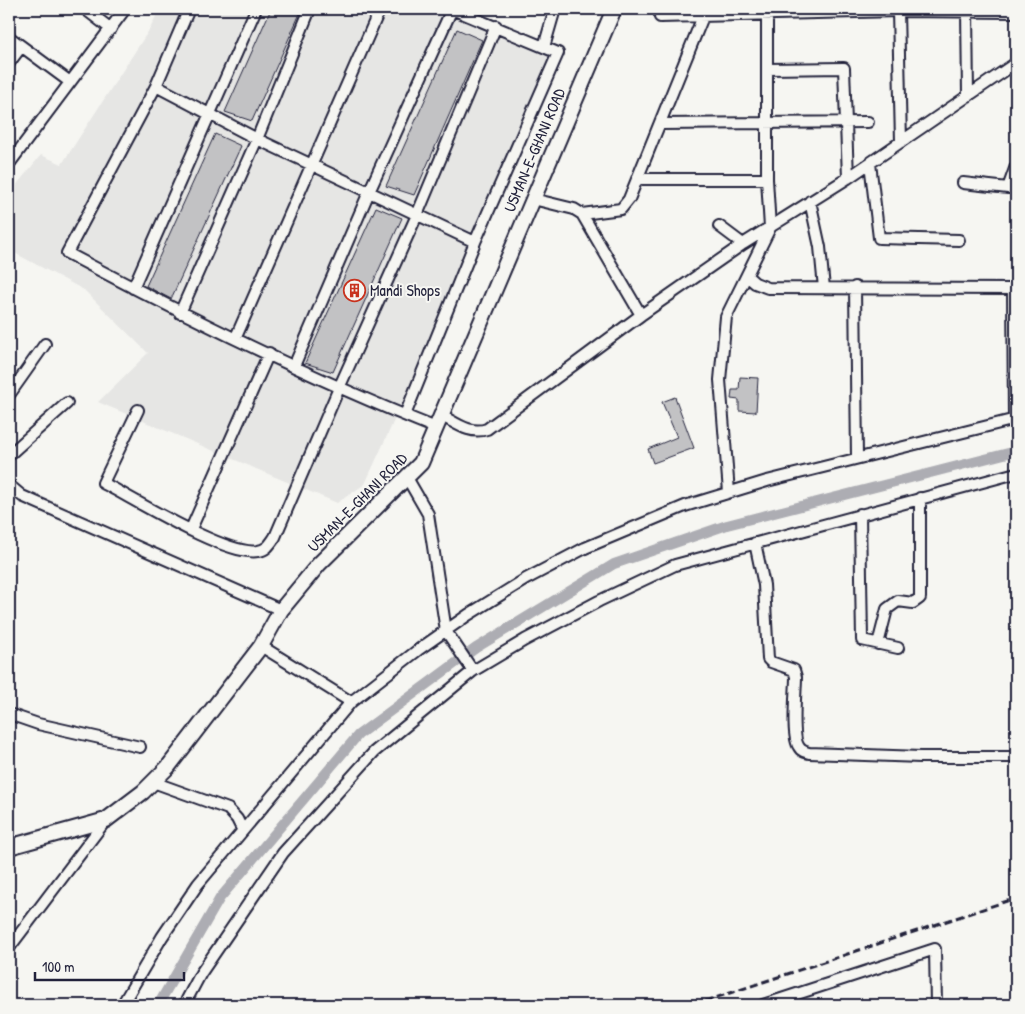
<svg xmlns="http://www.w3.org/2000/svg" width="1025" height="1014" font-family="'Patrick Hand',sans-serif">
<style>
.built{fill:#e6e6e4}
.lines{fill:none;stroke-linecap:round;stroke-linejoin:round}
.canal{stroke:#adadb3;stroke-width:10}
.building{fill:#c2c2c4;stroke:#22223b}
.minor-casing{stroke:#22223b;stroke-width:14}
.major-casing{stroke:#22223b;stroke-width:18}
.minor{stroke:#f6f6f2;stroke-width:10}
.major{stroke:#f6f6f2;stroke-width:14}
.rail{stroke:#22223b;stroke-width:3;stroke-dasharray:8 4;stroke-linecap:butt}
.labels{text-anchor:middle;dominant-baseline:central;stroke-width:4;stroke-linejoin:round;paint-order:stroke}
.street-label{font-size:16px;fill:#22223b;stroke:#f6f6f2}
.poi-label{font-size:16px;fill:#22223b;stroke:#f6f6f2;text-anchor:start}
</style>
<rect width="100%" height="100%" fill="#f6f6f2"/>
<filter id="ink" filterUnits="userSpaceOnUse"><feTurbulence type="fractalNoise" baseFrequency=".02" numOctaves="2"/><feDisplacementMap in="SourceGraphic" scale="10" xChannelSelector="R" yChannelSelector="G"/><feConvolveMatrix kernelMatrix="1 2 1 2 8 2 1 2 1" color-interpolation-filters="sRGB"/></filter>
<g filter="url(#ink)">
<path class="built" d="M159,9H470L563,50L365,484L337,503L98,402L148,353L84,290L9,250V194L41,155L62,164L151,27Z"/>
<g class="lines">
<path class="canal" d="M158,1005L220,898L358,735L476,648L614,564L727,525L1016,451"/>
</g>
<path class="building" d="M271,9H302L252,121L225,112Z
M457,29L482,40L414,195L386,186Z
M215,134L241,146L171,299L146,286Z
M376,207L402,218L333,372L305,363Z
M740,377L758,378L756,412L739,411V400L731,399L732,390H739Z
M675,397L694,448L653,463L648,449L677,437L662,402Z"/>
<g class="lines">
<defs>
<path id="minor" d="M85,9L111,29
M189,9L156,86L67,253C188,317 310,378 436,428
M967,9L968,96
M898,11L901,142
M660,17L898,11L1016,12
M9,37L70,82
M544,47L555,9
M9,63L21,47
M767,69L844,68L848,178
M156,86L257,139L475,242
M661,124L868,122
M870,163L879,238L959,240
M9,164L125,9
M638,179H767
M963,183L1008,188L1016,166
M533,199L574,209L582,214L641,315
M810,201L820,247L824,288
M582,214L621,209L629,199L704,14
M719,226L743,244
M747,276L755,283L768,288L1016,289
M855,287L857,458
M133,288L256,9
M1013,289L1014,419
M180,313L257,139L310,9
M236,337L380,9
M294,366L369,192L452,9
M9,395L45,344
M138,410L103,483C134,499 227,557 258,551C267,550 270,544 275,537L339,388L417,215L496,26
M405,415L475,242L558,53L452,9
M442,416C456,423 470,435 487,429L641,315L743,244L848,178L1016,63
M9,455L67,403
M406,476L428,514L446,631L473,671
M9,485L22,496L281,610
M729,492L720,380L726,317L770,228L767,179V9
M860,514L862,640L898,648
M191,529L269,353
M755,543L764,585L768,659L771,662L794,670L796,677C796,691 791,737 799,747C801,751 805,752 809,753L921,757H1016
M878,644L887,609L898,601L913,603L920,598V498
M261,646L351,702
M9,714L38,724L140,747
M153,782L228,809L237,819L242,829
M9,948L106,820
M122,1005L162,937L198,884L351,702L418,650L468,615L526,579L585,548L685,506L767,481L1016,419
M184,1005L201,973L283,853L374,752L473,671L525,640L599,601L675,565L1016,473
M763,1005L935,949L936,1005"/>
<path id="major" d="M9,847L106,820L143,792L168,767L261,646L281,610L319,564L421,463L614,9"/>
</defs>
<use href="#minor" class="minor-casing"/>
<use href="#major" class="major-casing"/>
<use href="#minor" class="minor"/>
<use href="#major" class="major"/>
<path class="rail" d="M694,1005L1016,898"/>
</g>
</g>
<defs>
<symbol id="building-ring" viewBox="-11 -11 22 22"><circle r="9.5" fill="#f6f6f2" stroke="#c8321e" stroke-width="1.5"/><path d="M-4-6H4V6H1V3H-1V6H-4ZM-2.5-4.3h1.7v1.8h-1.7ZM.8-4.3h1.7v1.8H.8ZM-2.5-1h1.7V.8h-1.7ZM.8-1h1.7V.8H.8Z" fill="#c8321e"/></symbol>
</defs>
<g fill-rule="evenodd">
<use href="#building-ring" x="342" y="278" width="25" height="25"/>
</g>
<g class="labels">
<g class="street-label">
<text transform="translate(534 150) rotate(-67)">USMAN-E-GHANI ROAD</text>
<text transform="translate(357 502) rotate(-45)">USMAN-E-GHANI ROAD</text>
</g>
<g class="poi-label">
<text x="370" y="290">Mandi Shops</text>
</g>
</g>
<rect width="1025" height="1014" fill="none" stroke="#f6f6f2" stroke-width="30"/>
<rect x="15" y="15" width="995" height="984" fill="none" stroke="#22223b" stroke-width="2" filter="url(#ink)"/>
<path d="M35 972v8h149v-8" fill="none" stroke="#22223b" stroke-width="2.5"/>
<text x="42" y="972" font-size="15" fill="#22223b" stroke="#f6f6f2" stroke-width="4" paint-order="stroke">100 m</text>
</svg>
